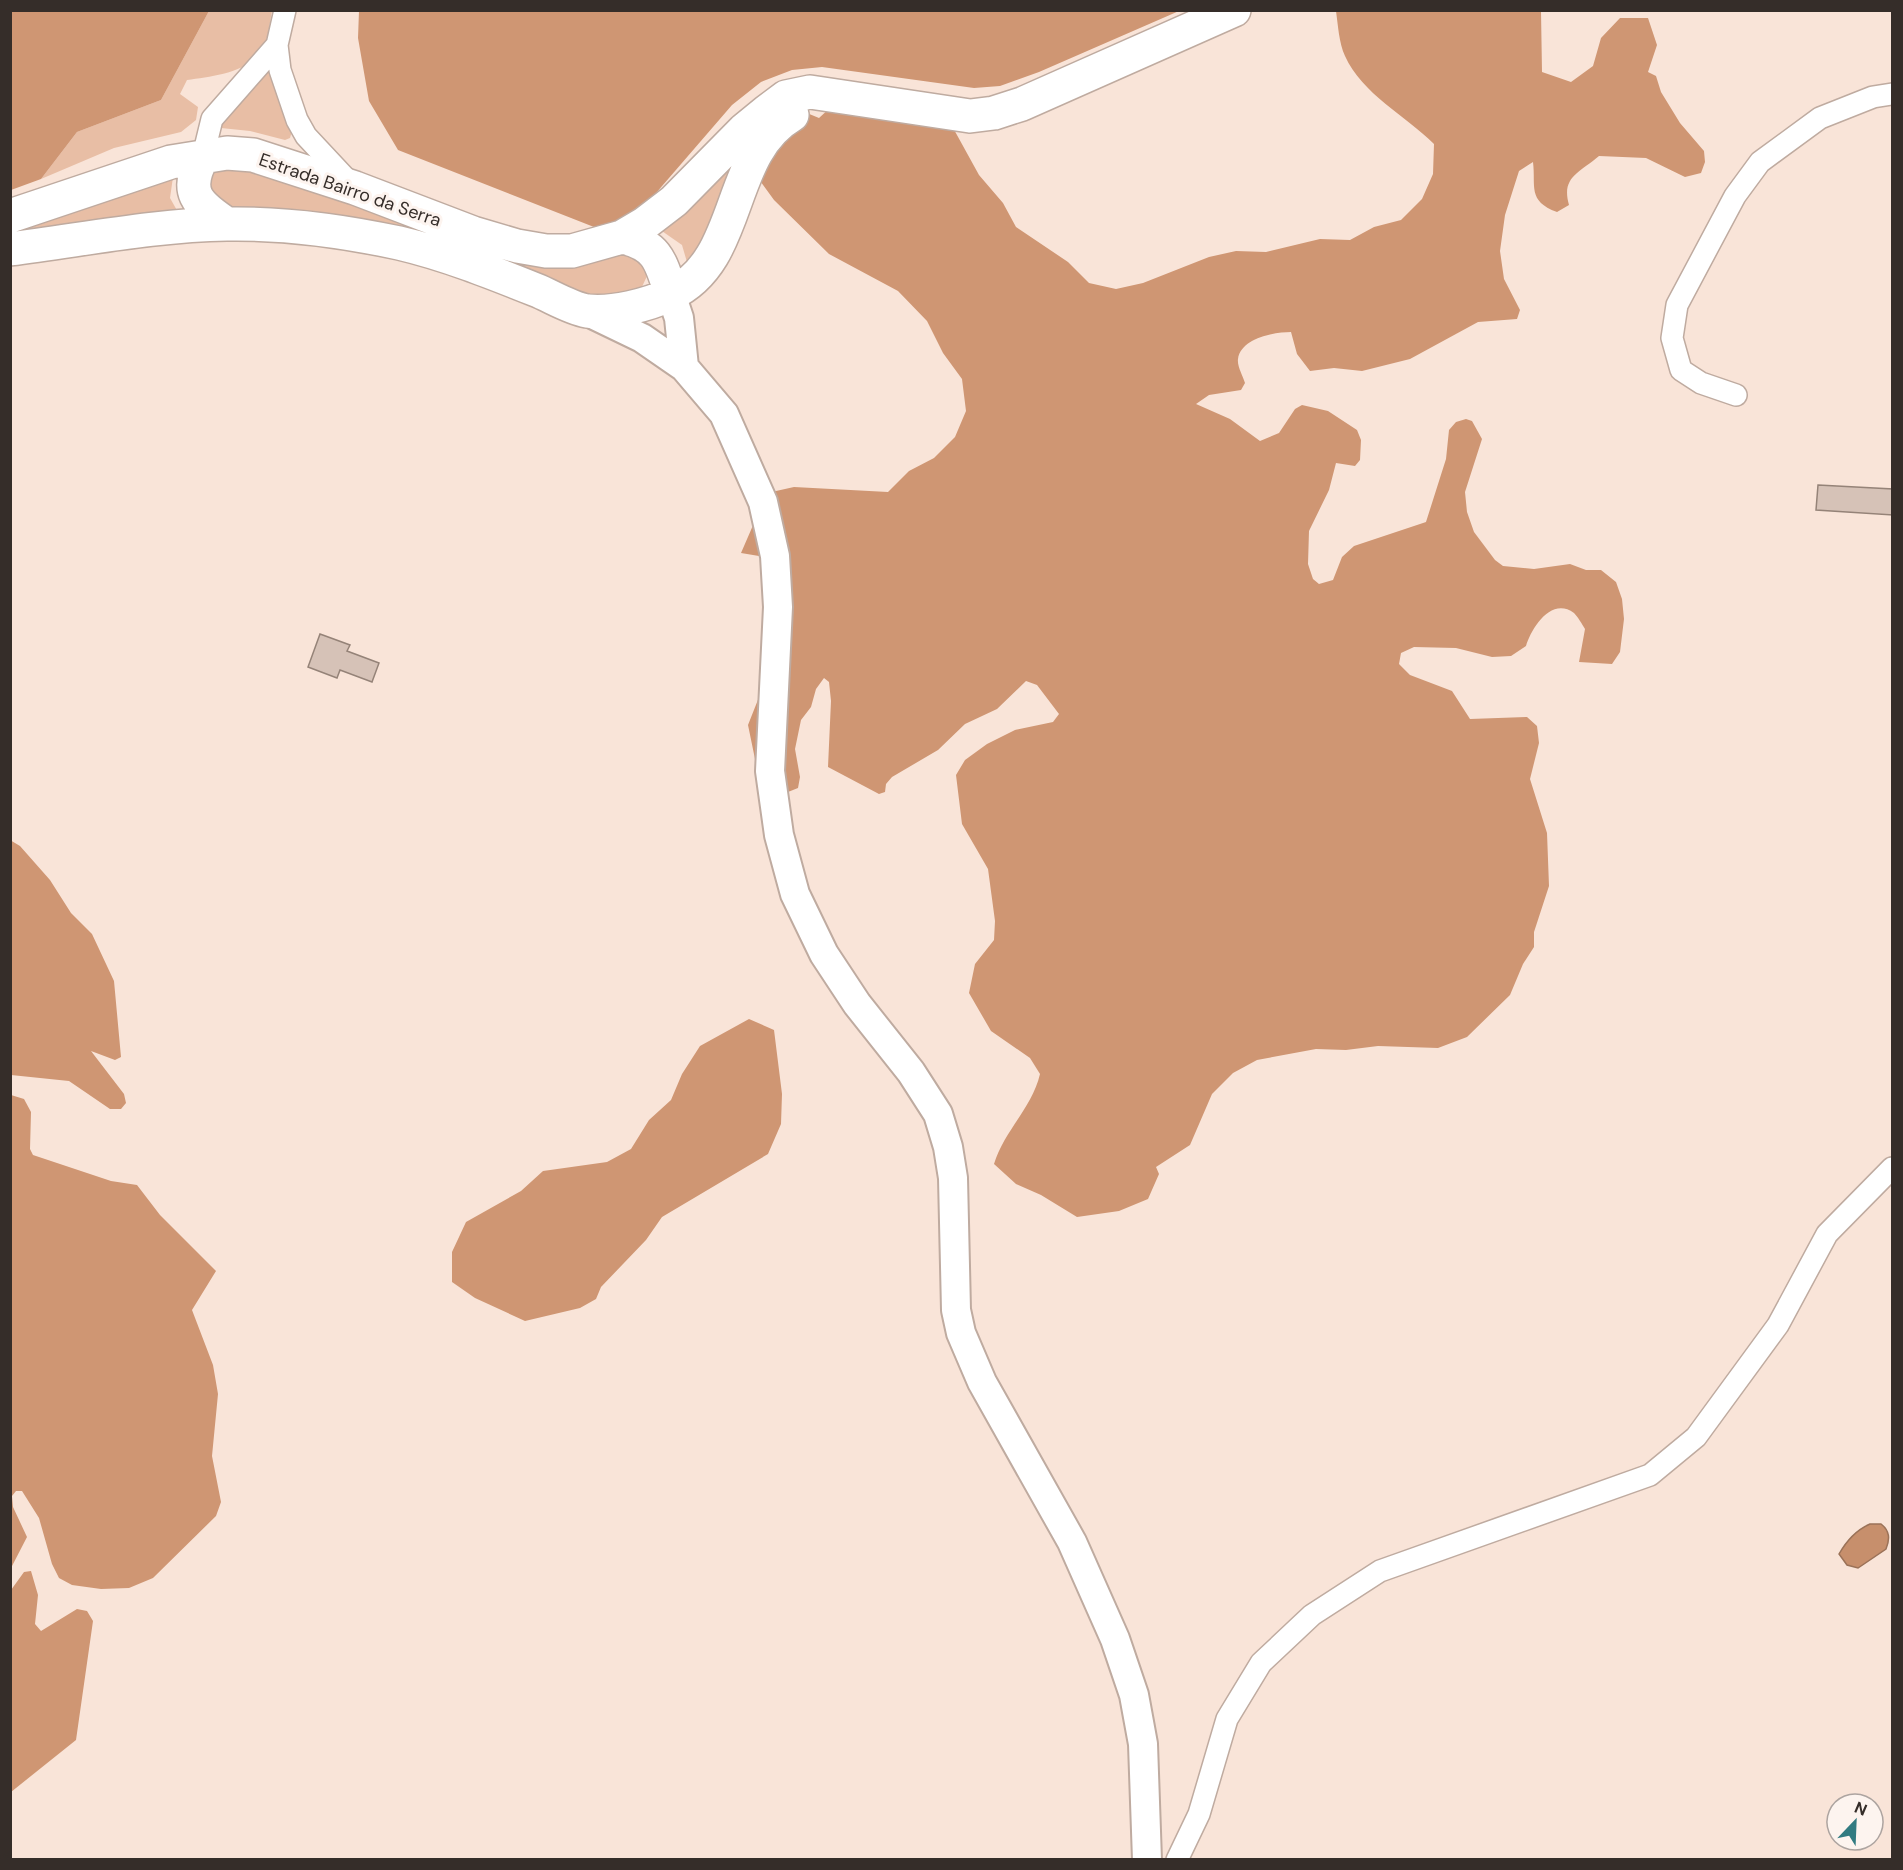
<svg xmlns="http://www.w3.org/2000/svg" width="1903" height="1870" font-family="'DM Sans',sans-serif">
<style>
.green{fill:#e8bea5}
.forest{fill:#cf9673}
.water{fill:#c78f6c;stroke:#9b7258;stroke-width:1.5}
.building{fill:#d6c2b7;stroke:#958378;stroke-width:1.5}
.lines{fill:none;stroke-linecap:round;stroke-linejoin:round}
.street-casing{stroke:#bfaba0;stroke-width:24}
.secondary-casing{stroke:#bfaba0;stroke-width:32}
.primary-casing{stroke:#bfaba0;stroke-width:36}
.street{stroke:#fff;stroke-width:21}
.secondary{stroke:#fff;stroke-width:28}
.primary{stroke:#fff;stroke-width:33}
.labels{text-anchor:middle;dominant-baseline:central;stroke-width:6;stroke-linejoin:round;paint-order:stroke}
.street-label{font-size:18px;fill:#352d29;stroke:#fdf4ef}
</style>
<rect width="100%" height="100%" fill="#f9e4d8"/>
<path class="green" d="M209,11H272C270,21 269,33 265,43C254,73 214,76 187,80L180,94L198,107L196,120L181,132L114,148L41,179L77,132L161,100Z
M264,72H269L274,77L292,131L290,138L285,140L250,131L221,128L220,124Z
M734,156L707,252L689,269L682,245L659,229Z
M228,162L515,255L620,247L646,265L647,276L641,289L607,302L221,214L206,179L216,168Z
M173,177L170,198L179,214L11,235L10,224Z"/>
<path class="forest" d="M11,10H209V11L161,100L77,132L41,179L11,190Z
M359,11H1179L1039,72L1000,86L974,88L822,67L792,70L761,82L732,105L650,200L625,219L594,227L398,150L369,101L358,38Z
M1336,11H1541L1542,72L1571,82L1593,66L1601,38L1620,18H1648L1657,45L1648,72L1656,76L1661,92L1680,123L1704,151L1705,162L1701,173L1685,177L1646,158L1599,156C1579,173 1561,177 1569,205L1557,212C1527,201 1536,186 1533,162L1519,171L1505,215L1500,251L1504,279L1520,310L1517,319L1478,322L1410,359L1362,371L1334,368L1310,371L1297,354L1291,332C1275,332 1241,338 1238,359C1237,366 1243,376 1245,383L1241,390L1209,395L1196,404L1230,419L1260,441L1279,433L1295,409L1302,405L1328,411L1357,430L1361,440L1360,460L1355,466L1336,463L1329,490L1309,531L1308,564L1313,579L1319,584L1333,580L1342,557L1354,546L1426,522L1446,459L1449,430L1456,422L1466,419L1472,421L1482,439L1465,492L1467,512L1474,532L1495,560L1503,566L1534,569L1570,564L1586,570H1601L1616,582L1622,599L1624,619L1620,652L1612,664L1579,662L1585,629C1582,624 1578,617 1574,613C1551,596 1531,629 1526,646L1511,656L1492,657L1456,648L1414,647L1401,653L1399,664L1410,675L1452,691L1470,719L1527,717L1537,726L1539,743L1530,779L1547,833L1549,886L1534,932V947L1523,964L1510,995L1467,1037L1438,1048L1378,1046L1346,1050L1316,1049L1257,1060L1233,1073L1212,1094L1190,1145L1156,1167L1159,1174L1148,1199L1119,1211L1077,1217L1041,1195L1016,1184L994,1164C1004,1131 1032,1108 1040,1074L1030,1058L991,1031L969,993L975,964L994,940L995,921L988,869L962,824L956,775L965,760L987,744L1015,730L1053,722L1059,714L1037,685L1026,681L997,709L965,724L938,750L892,777L886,784L885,792L879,794L828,767L831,701L829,682L824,678L816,689L811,707L801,720L795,749L800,777L798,788L783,794L769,790L755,759L748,725L778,649L779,551L759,556L741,553L767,493L794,487L888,492L909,471L934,458L955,437L966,411L962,379L943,353L927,321L898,291L829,254L774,200L755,174L802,111L819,118L831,107L941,106L979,175L1003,203L1016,227L1068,262L1089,283L1116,289L1143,283L1209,257L1236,251L1266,252L1320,239L1350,240L1374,227L1401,220L1422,199L1433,174L1434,144C1406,116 1362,94 1345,56C1339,43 1338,25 1336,11Z
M10,840L20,846L50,880L71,913L92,934L114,981L121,1057L115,1060L91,1051L124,1094L126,1103L121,1109H110L69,1081L11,1075Z
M749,1019L774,1030L782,1094L781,1124L768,1154L662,1217L646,1240L601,1287L596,1299L580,1308L525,1321L475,1298L452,1282V1252L466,1222L521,1191L543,1171L607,1162L631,1149L649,1120L671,1100L682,1074L700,1046Z
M11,1095L24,1099L31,1112L30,1149L33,1155L111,1181L137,1185L160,1215L216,1271L192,1310L213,1365L218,1394L212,1456L221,1502L216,1516L153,1578L129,1588L101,1589L72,1585L59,1578L52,1564L39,1518L22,1491H16L12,1496L13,1507L27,1537L11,1568Z
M31,1571L38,1595L35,1624L41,1631L77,1609L87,1611L93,1621L76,1740L11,1792V1590L24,1572Z"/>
<path class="water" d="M1870,1524H1881C1890,1531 1890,1539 1886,1549L1858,1568L1847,1565L1839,1554C1847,1540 1856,1530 1870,1524Z"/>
<path class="building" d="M1818,485L1893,489V515L1816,510Z
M320,634L350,645L347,651L379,663L372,682L340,670L337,678L308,667Z"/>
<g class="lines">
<defs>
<path id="street" d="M285,10L277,45L280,70L297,120L306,136L349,182
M203,156L212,119L277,45
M1736,395L1701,383L1681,370L1672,338L1677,305L1735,196L1760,162L1820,118L1873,97L1892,94
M1177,1860L1199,1814L1227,1719L1261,1663L1312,1615L1380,1571L1650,1475L1696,1437L1778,1325L1827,1234L1892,1168"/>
<path id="secondary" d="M671,294L679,318L684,367
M586,311L642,338L684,367L724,414L763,502L775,556L778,607L770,771L779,835L795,894L824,954L857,1004L911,1072L938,1114L948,1147L953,1178L956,1310L961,1333L982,1382L1072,1542L1115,1639L1134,1695L1143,1744L1147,1860"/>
<path id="primary" d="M203,156C183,192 197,204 227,224
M10,216L171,162L227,153L253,155L355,188L473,233L517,246L546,251H572L622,237L644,224L674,201L744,130L766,112L786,97L810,92L970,116L994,113L1022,104L1234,10
M622,237C658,245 661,262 671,294
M10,249C82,240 155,225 227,224C284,223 343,231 399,243C446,254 491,272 536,290C551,296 570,308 587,311C612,314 648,305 671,294C744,260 725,154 792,115"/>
</defs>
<use href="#street" class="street-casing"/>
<use href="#secondary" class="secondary-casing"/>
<use href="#primary" class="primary-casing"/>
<use href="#street" class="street"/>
<use href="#secondary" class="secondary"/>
<use href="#primary" class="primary"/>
</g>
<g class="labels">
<g class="street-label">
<text transform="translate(350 190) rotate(19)">Estrada Bairro da Serra</text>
</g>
</g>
<rect width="1903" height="1870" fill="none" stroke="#352d29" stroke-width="24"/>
<g transform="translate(1855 1822) rotate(23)"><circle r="28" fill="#fdf4ef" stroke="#ada4a0" stroke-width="1.5"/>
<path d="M0-4.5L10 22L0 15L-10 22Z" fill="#327b81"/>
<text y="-9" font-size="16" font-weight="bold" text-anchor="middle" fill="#352d29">N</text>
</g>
</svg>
